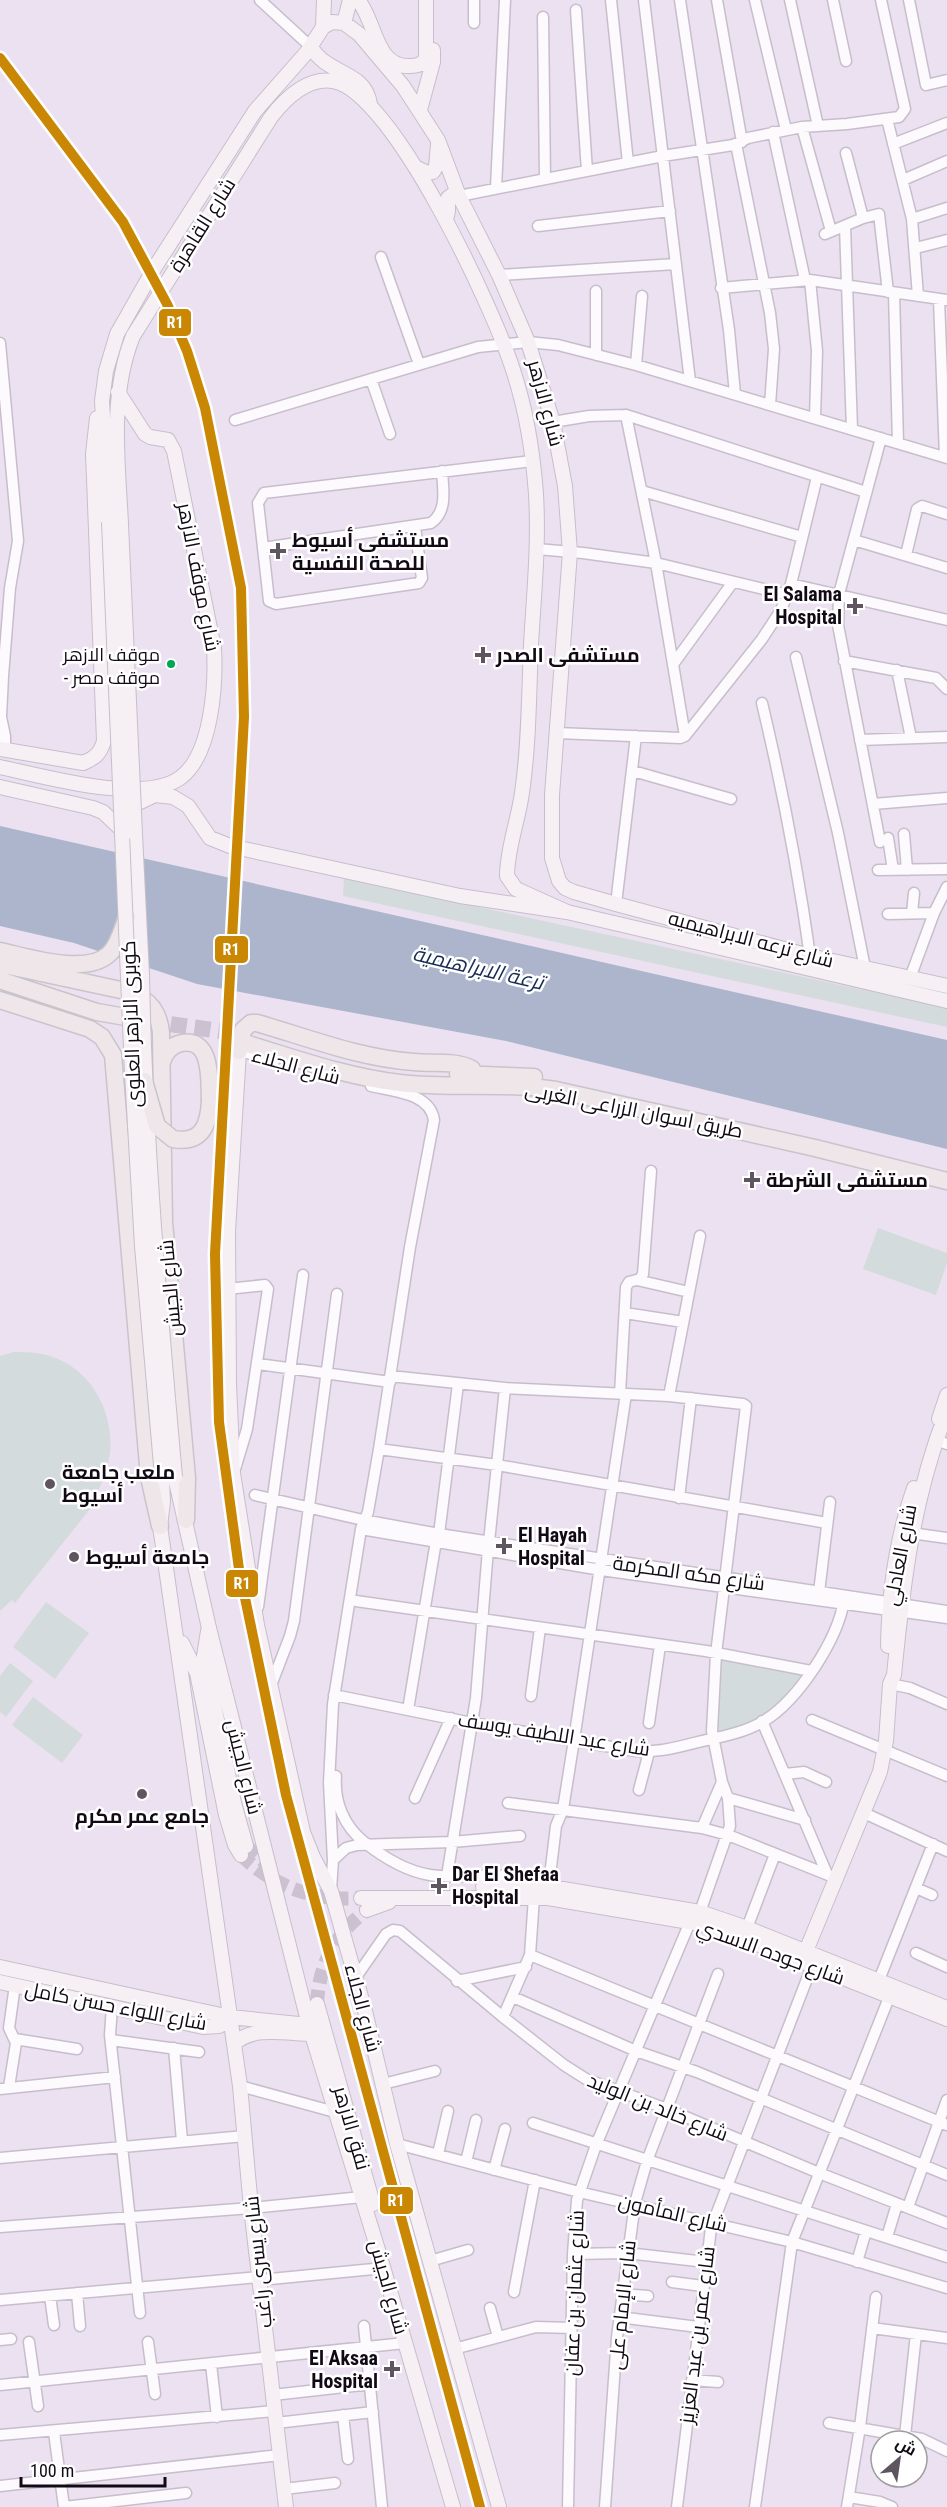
<svg xmlns="http://www.w3.org/2000/svg" width="947" height="2507" font-family="'Roboto Condensed',Cairo,sans-serif">
<style>
.green{fill:#d4dbdc}
.water{fill:#adb5cd}
.lines{fill:none;stroke-linecap:round;stroke-linejoin:round}
.secondary-tunnel{stroke:#cbc1d0;stroke-width:14;stroke-dasharray:14 7;stroke-linecap:butt}
.primary-tunnel{stroke:#cbc1d0;stroke-width:16;stroke-dasharray:16 8;stroke-linecap:butt}
.street-casing{stroke:#c7becb;stroke-width:13}
.secondary-casing{stroke:#c7becb;stroke-width:16}
.primary-casing{stroke:#c8c4cb;stroke-width:19}
.street{stroke:#fcfafd;stroke-width:10}
.secondary{stroke:#f6f0f4;stroke-width:14}
.primary{stroke:#efe6e9;stroke-width:16}
.secondary-bridge-casing{stroke:#c7becb;stroke-width:16;stroke-linecap:butt}
.primary-bridge-casing{stroke:#c8c4cb;stroke-width:19;stroke-linecap:butt}
.secondary-bridge{stroke:#f6f0f4;stroke-width:14}
.primary-bridge{stroke:#efe6e9;stroke-width:16}
.rail-1-casing{stroke:#fff;stroke-width:15}
.rail-1{stroke:#c98704;stroke-width:10}
.poi-dot{fill:#5e5561;stroke:#fff;stroke-width:2}
.bus-dot{fill:#00a651;stroke:#fff;stroke-width:2}
.labels{text-anchor:middle;dominant-baseline:central;stroke-width:5;stroke-linejoin:round;paint-order:stroke}
.bus-label{font-size:18px;fill:#110a14;stroke:#fff;text-anchor:end}
.street-label{font-size:20px;fill:#110a14;stroke:#fff}
.poi-label{font-size:20px;font-weight:bold;fill:#110a14;stroke:#fff;text-anchor:start}
.water-label{font-size:21px;font-style:italic;fill:#172c52;stroke:#fff}
.line-badge{stroke:#fff;stroke-width:2}
.badge-label{font-size:16px;text-anchor:middle;font-weight:bold;fill:#fff}
</style>
<rect width="100%" height="100%" fill="#ece1f1"/>
<path class="green" d="M344,878L947,1008V1027L343,896Z
M878,1228L947,1253V1263L936,1295L863,1269Z
M13,1352C25,1352 38,1352 50,1356C97,1370 121,1426 106,1471C104,1480 99,1488 95,1496L98,1499L15,1603L12,1600L0,1611V1356Z
M46,1602L89,1633L55,1679L13,1647Z
M716,1655L810,1672L764,1720L713,1738Z
M10,1663L33,1681L6,1717L0,1712V1676Z
M33,1697L83,1735L62,1763L12,1725Z"/>
<path class="water" d="M0,826L947,1040V1149L506,1041L197,984L74,943L0,926Z"/>
<g class="lines">
<path class="secondary-tunnel" d="M246,1846L274,1870
M241,1855C276,1888 314,1901 361,1898
M317,2004C319,1964 335,1934 367,1910"/>
<path class="primary-tunnel" d="M147,1021L250,1035"/>
<defs>
<path id="street" d="M260,0L311,47
M611,0L628,163
M644,0L690,381
M680,0L729,330L735,394
M717,0L742,142
M755,0L786,130
M790,0L818,126
M833,0L846,61
M909,0L926,85L947,80
M576,10L587,171
M543,17L545,179
M474,23V0
M887,119L912,219L918,296
M802,127L831,231
M773,132L805,280
M736,144L770,313L774,349L770,405
M893,144L947,123
M846,153L863,218L879,214L888,292
M903,180L947,161
M496,188L505,0
M459,196L663,156L733,145L748,138L802,127L847,124L899,117L905,109L881,0
M912,219L947,208
M538,226L670,211
M845,226L852,429
M825,234L863,218
M916,248L947,240
M381,257L419,364
M499,275L676,264
M810,280L817,351L815,418
M721,288L810,280L947,300
M894,293L898,443
M939,299L945,457
M0,343L18,541L10,588L3,676L1,717L5,736V750
M596,355V291
M636,365L642,296
M371,379L390,434
M626,415L656,563L685,736
M235,420L478,347L528,342L558,345L636,365L947,458
M553,422L589,416L626,415L866,492
M642,491L802,537
M415,527L422,578L419,583L276,604L269,601L258,503L264,493L532,461
M854,540L947,568
M263,548L431,523C448,511 443,489 442,471
M537,549L583,553L656,563L788,595
M906,555L917,509L922,506L947,514
M791,584L947,620
M796,657L838,833L865,968
M844,661L936,678L947,689
M674,663L733,582
M897,670L911,738
M762,703C782,787 798,870 810,956
M557,733L680,738L685,736
M685,736L762,639L781,610L791,584L817,477
M860,740L947,737
M633,771L731,799
M873,804L947,798
M904,834L907,870
M888,838L893,870
M880,842L838,625L839,594L881,438
M878,870L947,869
M616,904L636,736
M912,913L914,893
M888,914L934,913
M910,978L934,913L947,887
M239,1051L275,1060
M637,1280L689,1292
M227,1289L265,1285L268,1289L247,1429L235,1469
M625,1313L683,1322
M258,1364L390,1382
M390,1376L505,1388L669,1396L743,1404L746,1406L716,1654L712,1731L722,1782L728,1798L730,1826L700,1912
M620,1394L626,1287L629,1282L640,1279L643,1274L651,1171
M669,1396L700,1236
M936,1440L947,1444
M379,1449L497,1465L827,1523
M255,1495L363,1520L439,1534L947,1611
M679,1498L691,1398
M361,1529L601,1570L947,1618
M911,1533L947,1538
M439,1534L458,1384
M489,1542L505,1388
M819,1592L830,1502
M356,1601L706,1651L811,1671
M258,1607L303,1275
M890,1684L910,1688L947,1704
M270,1688L290,1636L294,1621L337,1294
M334,1695L472,1723L629,1750C653,1754 675,1748 698,1742C720,1737 744,1733 764,1721C798,1700 838,1640 844,1600
M531,1696L540,1628
M408,1710L436,1541
M812,1720L947,1776
M762,1721L827,1874
M649,1723L660,1645
M785,1774L804,1772L826,1782
M336,1776C334,1802 344,1826 364,1842C383,1857 405,1871 430,1875C465,1881 520,1866 548,1888
M639,1790L649,1752
M415,1798L451,1718
M728,1798L805,1820
M508,1803L702,1828L728,1835L836,1878
M864,1813L947,1851
M702,1828L722,1782
M333,1860L346,1848L357,1845L452,1842L520,1836
M447,1876L476,1698L488,1549
M916,1888L932,1895
M331,1890L333,1860L329,1783L333,1704L361,1529L368,1512L379,1449L410,1247L434,1120C430,1093 393,1091 371,1086
M548,1892L556,1826L563,1809L574,1740L626,1394
M747,1928L775,1854
M916,1953L947,1967
M530,1955L947,2125
M356,1977L386,1934L393,1930L400,1931L503,2017L564,2065L586,2079L667,2109L819,2173L947,2223
M879,1980L933,1844
M457,1981L526,1967
M513,1997L636,2051L697,2072L947,2175
M112,2006L110,2035L140,2313
M503,2017L530,1955L534,1897
M15,2039L77,2049
M111,2040L199,2052
M174,2048L182,2141
M383,2084L435,2071
M240,2086L335,2112
M9,2087L16,2043L9,2028L15,1985
M0,2089L115,2077
M533,2123L947,2257
M397,2144L579,2192L792,2242L947,2288
M438,2154L448,2111
M0,2158L245,2136
M466,2162L476,2120
M494,2170L505,2129
M908,2207L947,2100
M0,2227L251,2208L362,2197
M887,2237L897,2204
M573,2254L627,2253L706,2262
M430,2261L468,2250
M857,2262L866,2231
M260,2280L384,2268
M672,2282L703,2286
M514,2292L535,2180
M77,2293L80,2326
M622,2294L648,2296
M50,2296L54,2325
M0,2300L259,2277
M490,2308L498,2337
M619,2317L698,2327
M364,2326L382,2507
M872,2328L947,2338
M0,2340L11,2339
M29,2342L38,2406
M148,2342L155,2394
M454,2349L536,2327L572,2328
M211,2364L217,2417
M692,2380L718,2382
M0,2385L405,2343
M273,2395L371,2384
M343,2415L348,2459
M276,2423L373,2412
M829,2423L922,2439L947,2451
M54,2432L64,2507
M0,2435L275,2411
M905,2436L916,2334
M0,2486L280,2455
M284,2489L335,2483
M849,2497L880,2502L892,2507
M64,2507L186,2493
M568,2507L573,2254L577,2200L596,2145L690,1922
M605,2507L617,2337L635,2203L647,2161L718,1974
M677,2507L711,2228L812,1966
M755,2507L792,2242L892,1990
M847,2507L860,2427L876,2297"/>
<path id="secondary" d="M358,0C376,21 375,68 410,66C417,66 421,65 426,59V0
M344,23L350,0
M323,27L324,0
M311,47C328,76 365,70 370,104
M420,110L433,62V50
M415,167L428,173L433,172L436,167L438,144
M446,220L448,211V198L452,195L459,196
M109,522L102,401L106,371L117,334L155,267L255,111L307,52L323,27L332,22L344,23L359,34L403,86L438,140L459,196L499,275L528,342L553,422L565,486L570,552L552,795V858L559,881L565,888L574,892L616,904L810,956L947,986
M121,524C118,461 109,396 133,336L271,117C285,99 307,77 333,81C393,91 495,312 513,370C526,409 533,453 536,494C539,544 534,594 531,644C529,693 529,744 522,793C518,821 507,849 507,876L516,889L567,912
M0,749L83,763C95,758 100,754 104,741L94,478L93,454L97,418
M0,767C43,776 142,805 180,778C212,755 216,684 214,648L174,451L168,440L150,437L145,434L118,392
M0,787L93,808L103,812L124,832
M134,805L155,795L173,797L188,806L210,838L230,846L460,896L567,912L947,1001
M135,834L142,974
M239,1051L228,1231L229,1384L233,1473L257,1625L303,1832L313,1857L331,1891L365,2011L397,2144L499,2507
M939,1419L947,1395
M162,1477L163,1502L160,1526L240,2086L251,2208L286,2507
M175,1477L209,1628L309,2025L379,2253L453,2507
M208,1631L204,1656L234,1803L246,1846
M182,1643L197,1673L226,1815L235,1845L241,1855
M888,1646C889,1592 896,1539 914,1488
M483,1887L563,1889L700,1912L747,1928L947,2008
M361,1898H548L701,1924L722,1930L947,2019
M367,1910L389,1902
M806,1951L880,1772L886,1741L890,1684L894,1675C903,1583 913,1497 947,1411
M0,1967L230,2017L309,2025
M0,1982L203,2027L219,2026L230,2017
M317,2004L373,2204
M234,2044C253,2025 288,2034 312,2034"/>
<path id="primary" d="M0,951C28,957 86,976 109,954C119,945 122,929 127,917
M0,964L130,992C150,1000 159,1012 161,1033L164,1222L187,1478L186,1520
M0,980L97,1012L143,1020
M0,1000L90,1029L102,1037L113,1055L149,1477L160,1526
M248,1044C297,1059 348,1077 400,1083C452,1089 504,1082 556,1090L815,1148L947,1181
M239,1051L243,1030L251,1023H257C309,1038 359,1058 414,1062C432,1064 456,1060 472,1069
M162,1062C165,1052 171,1045 182,1043C213,1038 209,1081 210,1100
M458,1074L534,1077"/>
</defs>
<use href="#street" class="street-casing"/>
<use href="#secondary" class="secondary-casing"/>
<use href="#primary" class="primary-casing"/>
<use href="#street" class="street"/>
<use href="#secondary" class="secondary"/>
<use href="#primary" class="primary"/>
<defs>
<path id="secondary-bridge" d="M109,522L132,1073L142,1246L162,1477
M121,524L135,834
M142,974C145,1143 160,1310 175,1477"/>
<path id="primary-bridge" d="M144,1081L157,1126L173,1139C202,1144 209,1125 210,1100"/>
</defs>
<use href="#secondary-bridge" class="secondary-bridge-casing"/>
<use href="#primary-bridge" class="primary-bridge-casing"/>
<use href="#secondary-bridge" class="secondary-bridge"/>
<use href="#primary-bridge" class="primary-bridge"/>
<defs>
<path id="rail-1" d="M0,58L123,222L167,304L187,351L205,408L241,588L244,717L215,1254L219,1422L239,1569L286,1795L480,2507"/>
</defs>
<use href="#rail-1" class="rail-1-casing"/>
<use href="#rail-1" class="rail-1"/>
</g>
<g class="poi-dot">
<path d="M275 542h6v6h6v6h-6v6h-6v-6h-6v-6h6z"/>
<path d="M852 597h6v6h6v6h-6v6h-6v-6h-6v-6h6z"/>
<path d="M480 646h6v6h6v6h-6v6h-6v-6h-6v-6h6z"/>
<path d="M749 1171h6v6h6v6h-6v6h-6v-6h-6v-6h6z"/>
<circle cx="50" cy="1484" r="6"/>
<path d="M501 1537h6v6h6v6h-6v6h-6v-6h-6v-6h6z"/>
<circle cx="74" cy="1557" r="6"/>
<circle cx="142" cy="1794" r="6"/>
<path d="M436 1877h6v6h6v6h-6v6h-6v-6h-6v-6h6z"/>
<path d="M389 2360h6v6h6v6h-6v6h-6v-6h-6v-6h6z"/>
</g>
<circle class="bus-dot" cx="171" cy="664" r="5"/>
<g class="labels">
<g class="bus-label">
<text x="160" y="654">موقف الازهر<tspan x="160" dy="23">- موقف مصر</tspan></text>
</g>
<g class="street-label">
<text transform="translate(202 225) rotate(-58)">شارع القاهرة</text>
<text transform="translate(546 403) rotate(75)">شارع الازهر</text>
<text transform="translate(199 577) rotate(79)">شارع موقف الازهر</text>
<text transform="translate(751 939) rotate(15)">شارع ترعه الابراهيميه</text>
<text transform="translate(131 1024) rotate(-92)">كوبرى الازهر العلوى</text>
<text transform="translate(296 1066) rotate(15)">شارع الجلاء</text>
<text transform="translate(634 1110) rotate(11)">طريق اسوان الزراعى الغربى</text>
<text transform="translate(170 1288) rotate(-95)">شارع الجيش</text>
<text transform="translate(900 1555) rotate(-79)">شارع العادلي</text>
<text transform="translate(689 1573) rotate(8)">شارع مكه المكرمة</text>
<text transform="translate(554 1734) rotate(9)">شارع عبد اللطيف يوسف</text>
<text transform="translate(244 1767) rotate(76)">شارع الجيش</text>
<text transform="translate(771 1952) rotate(20)">شارع جوده الاسدي</text>
<text transform="translate(116 2006) rotate(11)">شارع اللواء حسن كامل</text>
<text transform="translate(363 2008) rotate(75)">شارع الجلاء</text>
<text transform="translate(658 2107) rotate(22)">شارع خالد بن الوليد</text>
<text transform="translate(352 2128) rotate(74)">نفق الازهر</text>
<text transform="translate(673 2213) rotate(13)">شارع المأمون</text>
<text transform="translate(258 2262) rotate(-96)">شارع يسرى راغب</text>
<text transform="translate(389 2287) rotate(74)">شارع الجيش</text>
<text transform="translate(574 2293) rotate(-88)">شارع عثمان بن عفان</text>
<text transform="translate(622 2305) rotate(-84)">شارع الإمام على</text>
<text transform="translate(697 2335) rotate(-83)">شارع عمر بن عبد العزيز</text>
</g>
<g class="poi-label">
<text x="292" y="540">مستشفى أسيوط<tspan x="292" dy="23">للصحة النفسية</tspan></text>
<text x="842" y="594" text-anchor="end">El Salama<tspan x="842" dy="23">Hospital</tspan></text>
<text x="496" y="655">مستشفى الصدر</text>
<text x="766" y="1180">مستشفى الشرطة</text>
<text x="62" y="1472">ملعب جامعة<tspan x="62" dy="23">أسيوط</tspan></text>
<text x="518" y="1535">El Hayah<tspan x="518" dy="23">Hospital</tspan></text>
<text x="86" y="1557">جامعة أسيوط</text>
<text x="142" y="1816" text-anchor="middle">جامع عمر مكرم</text>
<text x="452" y="1874">Dar El Shefaa<tspan x="452" dy="23">Hospital</tspan></text>
<text x="378" y="2358" text-anchor="end">El Aksaa<tspan x="378" dy="23">Hospital</tspan></text>
</g>
<g class="water-label">
<text transform="translate(478 968) rotate(13)">ترعة الابراهيمية</text>
</g>
</g>
<g class="line-badge">
<rect x="158" y="308" width="34" height="29" rx="6" fill="#c98704"/>
<rect x="214" y="935" width="35" height="29" rx="6" fill="#c98704"/>
<rect x="225" y="1569" width="34" height="29" rx="6" fill="#c98704"/>
<rect x="379" y="2186" width="35" height="29" rx="6" fill="#c98704"/>
</g>
<g class="badge-label">
<text x="175" y="328">R1</text>
<text x="231" y="955">R1</text>
<text x="242" y="1589">R1</text>
<text x="396" y="2206">R1</text>
</g>
<g transform="translate(899 2459) rotate(29)"><circle r="28" fill="#ffffff" stroke="#a09da1" stroke-width="1.5"/>
<path d="M0-4.5L10 22L0 15L-10 22Z" fill="#5e5561"/>
<text y="-9" font-size="16" font-weight="bold" text-anchor="middle" fill="#110a14">ش</text>
</g>
<path d="M21 2477v9h144v-9" fill="none" stroke="#110a14" stroke-width="3"/>
<text x="30" y="2477" font-size="18" fill="#110a14" stroke="#ffffff" stroke-width="4.5" paint-order="stroke">100 m</text>
</svg>
